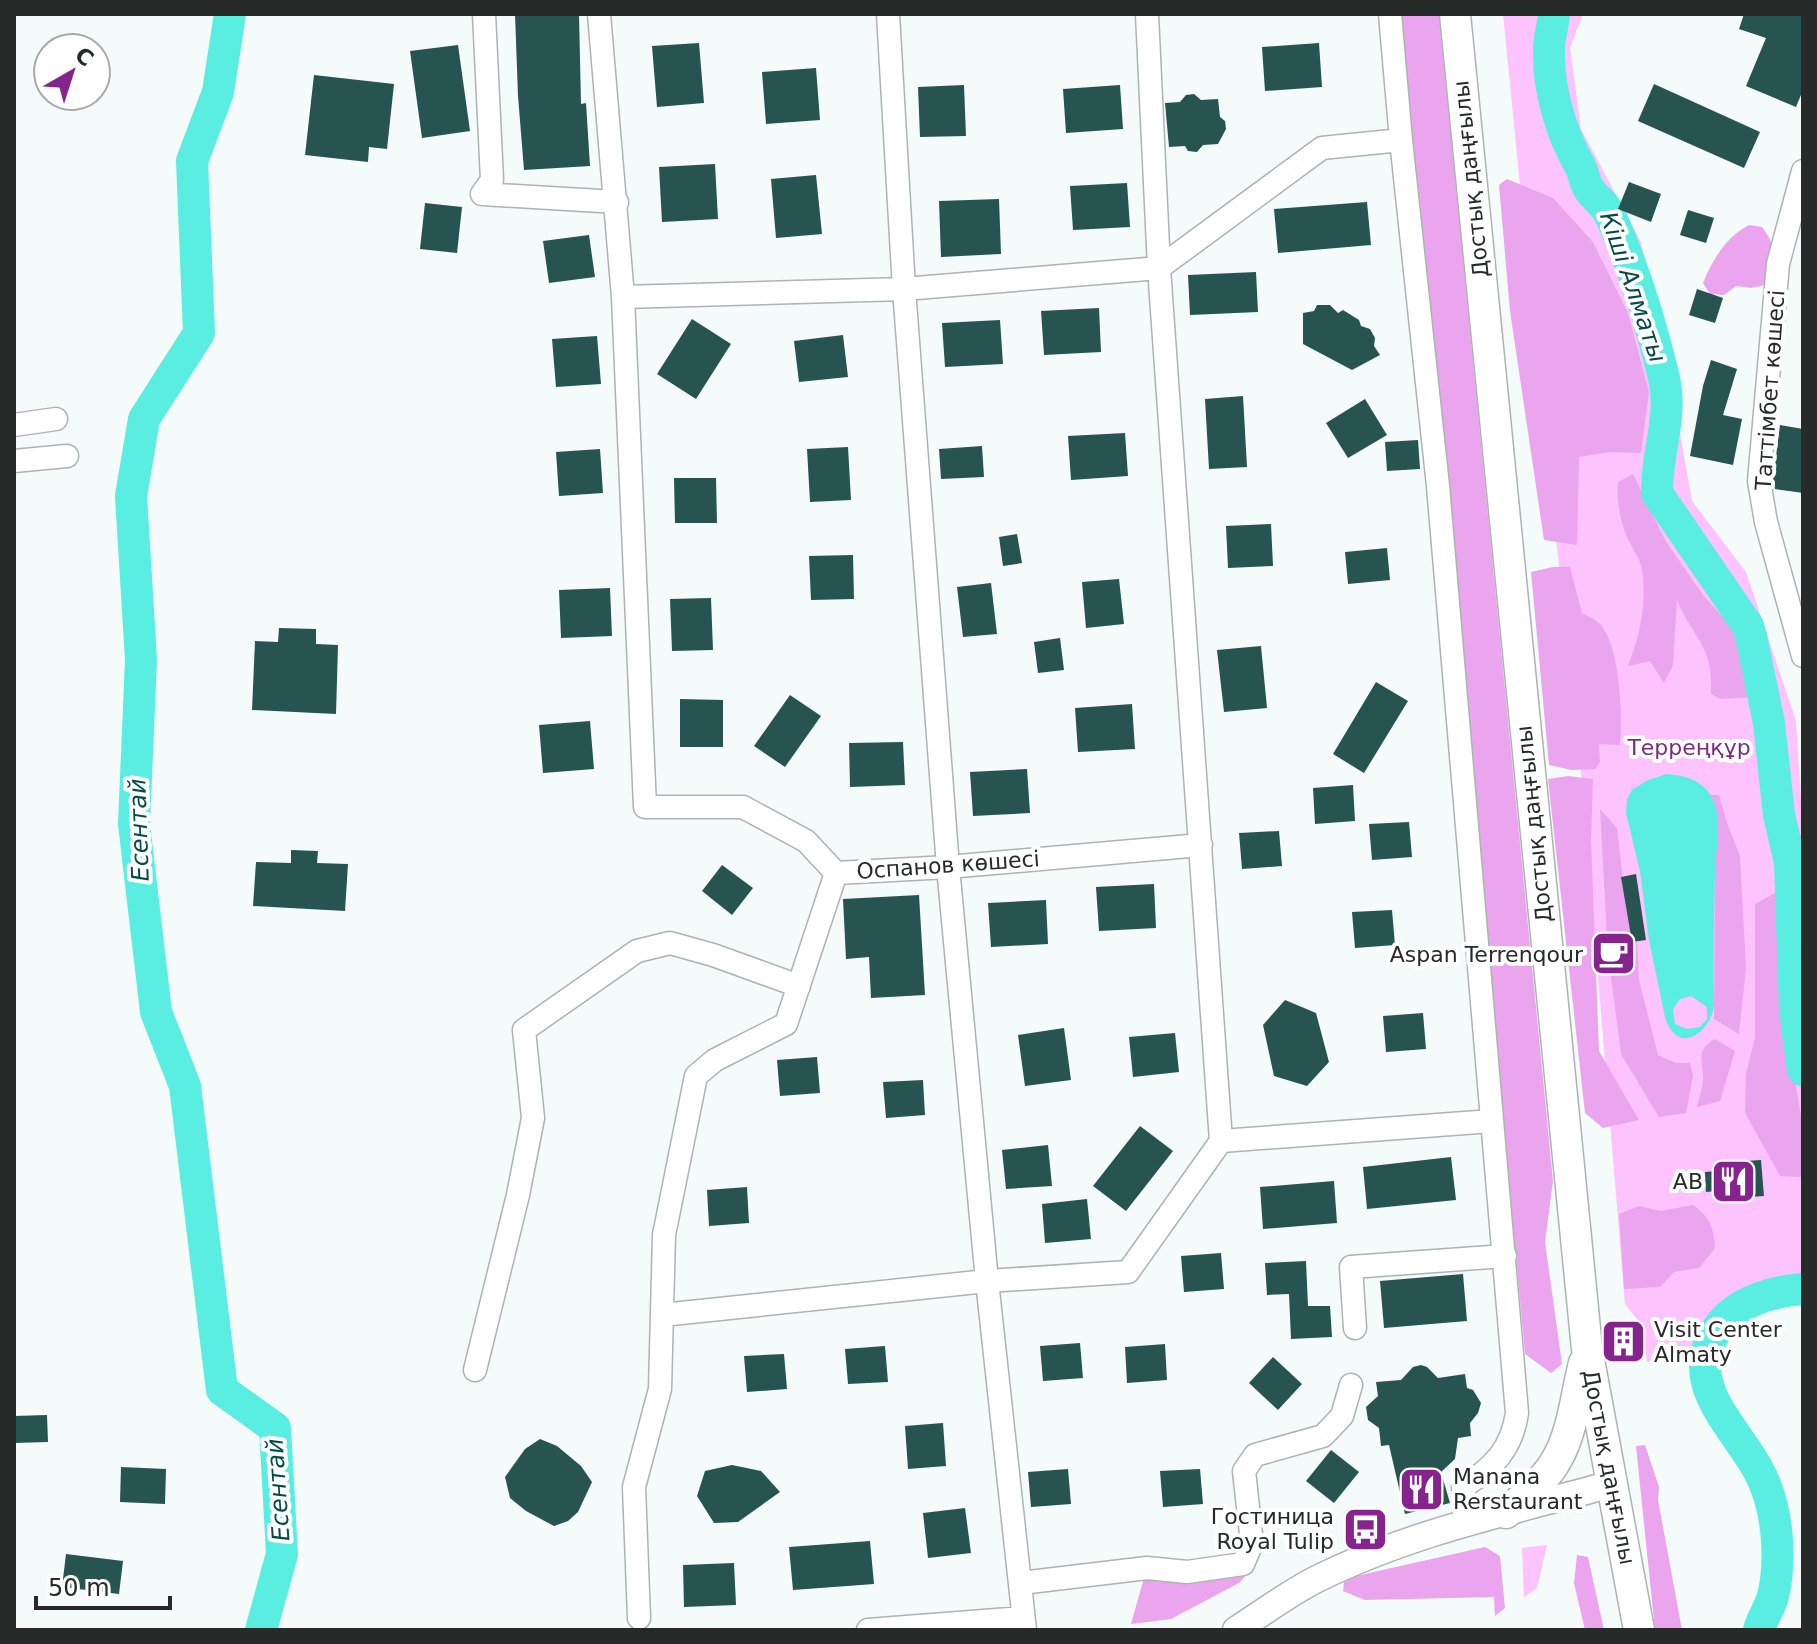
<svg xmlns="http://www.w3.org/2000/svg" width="1817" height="1644" font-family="'DejaVu Sans',sans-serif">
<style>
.green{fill:#fcc3fe}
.forest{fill:#eba5ee}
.water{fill:#5aeee3;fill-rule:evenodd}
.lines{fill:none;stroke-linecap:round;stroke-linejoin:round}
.river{stroke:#5aeee3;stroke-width:32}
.building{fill:#275450}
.minor-casing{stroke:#adb3b2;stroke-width:25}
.tertiary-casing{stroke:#adb3b2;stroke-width:29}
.secondary-casing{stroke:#adb3b2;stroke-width:33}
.minor{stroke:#fff;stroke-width:22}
.tertiary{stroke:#fff;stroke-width:26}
.secondary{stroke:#fff;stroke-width:30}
.labels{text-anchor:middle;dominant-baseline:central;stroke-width:8;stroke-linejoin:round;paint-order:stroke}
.street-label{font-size:22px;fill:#272a29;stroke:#fff}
.park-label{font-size:22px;fill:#7c2a81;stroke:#fff}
.poi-label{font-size:22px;fill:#272a29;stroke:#fff;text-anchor:end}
.water-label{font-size:24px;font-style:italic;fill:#044a45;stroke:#fff}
</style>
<rect width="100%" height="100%" fill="#f4fbfa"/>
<path class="green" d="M1503,14H1583L1570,48L1581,129L1641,242L1676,410L1692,501L1746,572L1796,721L1803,830V1282L1750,1290L1709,1325L1685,1358L1647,1362L1643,1327L1625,1304L1578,734L1549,477Z
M1547,1545L1537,1588L1524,1597L1522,1548Z"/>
<path class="forest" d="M1401,14H1439L1553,1181L1545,1242L1562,1364L1551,1373L1525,1354Z
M1507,179L1553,198L1593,242L1628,313L1649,392L1641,453L1610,452L1579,457L1577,545L1544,540L1510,311L1499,185Z
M1749,225L1762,227C1779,249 1773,259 1765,285L1751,288L1736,286L1724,295L1710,294L1703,283C1712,260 1727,236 1749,225Z
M1633,474L1665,540L1703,595L1729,624L1741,650L1755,697L1720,699L1711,694C1711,685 1711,676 1710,668C1706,642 1685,623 1677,600L1673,665L1664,683L1650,661L1628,666C1640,637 1648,598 1641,566C1638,554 1629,544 1625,532C1619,516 1617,499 1618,482Z
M1553,567H1570L1582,613C1587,616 1595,619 1599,623C1620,643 1623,717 1620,745L1599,744L1600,762L1595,769L1572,770L1549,765L1531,572Z
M1568,776L1593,779L1591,840L1599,1051L1639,1120L1603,1128L1585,1113L1548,779Z
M1710,795H1719L1727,823L1740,856L1746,968L1739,1034L1714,1019L1715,868Z
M1600,809L1617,828L1625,898L1637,941L1639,980L1658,1055L1676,1063H1690L1693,1076L1686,1113L1659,1117L1621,1054L1608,954Z
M1788,829L1803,837V981L1797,873Z
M1779,891L1791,1058L1803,1127L1801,1177L1780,1176L1745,1113L1746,1074L1755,1038V904Z
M1715,1039L1735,1051L1720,1101L1697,1107C1699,1098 1702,1089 1703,1080C1704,1061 1694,1051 1715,1039Z
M1693,1205C1710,1217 1714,1228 1715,1248L1699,1268L1674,1272L1660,1287L1624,1289L1619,1214L1639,1206L1661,1211Z
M1645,1445L1659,1487L1658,1500L1682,1630H1655L1636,1446Z
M1485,1547L1500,1556L1505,1608L1495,1616L1494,1597L1365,1600L1343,1591L1344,1582L1356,1576Z
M1577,1555L1588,1557L1604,1630H1585L1574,1583Z
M1255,1566L1239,1583L1171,1619L1131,1624L1144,1578Z"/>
<path class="water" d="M1666,774C1685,775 1705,781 1713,800C1723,822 1715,851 1715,874C1714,918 1713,962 1714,1006C1709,1036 1676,1055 1665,1017L1649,940L1640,871L1626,813L1627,799L1632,790L1646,781ZM1691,996L1707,1007V1019L1700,1027L1687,1029L1675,1024L1673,1009L1680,999Z"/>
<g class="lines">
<path class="river" d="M230,14L218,92L192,161L199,333L144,419L131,496L141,660L134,824L156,1012L185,1086L222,1390L275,1428L282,1554L261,1630
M1554,14C1553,26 1549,38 1549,50C1548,89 1561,133 1580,166C1584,173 1584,182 1589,189C1597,201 1603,200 1611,217C1634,268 1651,324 1664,378C1673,417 1656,455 1657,493L1748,626L1751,636L1769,723L1779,815L1790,862L1795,1009L1803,1070
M1759,1630C1762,1618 1770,1608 1773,1596C1781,1563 1778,1518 1766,1487C1746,1432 1673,1386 1721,1324C1739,1301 1774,1291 1803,1289"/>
</g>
<path class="building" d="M515,14H579L581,104L586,103L590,166L524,170L518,96Z
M1744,14H1803V90L1796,107L1746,86L1766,38L1739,29Z
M699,43L704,103L657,107L652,46Z
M1319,43L1322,87L1265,91L1262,47Z
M458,45L470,131L422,138L410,51Z
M816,68L820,120L766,124L762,72Z
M314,75L394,84L387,149L369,147L368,162L305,155Z
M1654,84L1760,132L1744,168L1638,121Z
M964,85L966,136L920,137L918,87Z
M1120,85L1123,129L1066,133L1063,89Z
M1194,94L1201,100L1218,99L1220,117L1225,121L1226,129L1218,144L1203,145L1197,152L1188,151L1185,146L1169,147L1165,103L1180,102L1186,95Z
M715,164L718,219L662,222L659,167Z
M816,175L822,234L776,238L771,179Z
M1629,182L1661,194L1651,222L1618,209Z
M1127,183L1130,227L1073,230L1070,186Z
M999,199L1001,254L941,257L939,201Z
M1367,202L1371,245L1278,253L1274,209Z
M425,203L462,207L457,253L420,249Z
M1688,210L1714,218L1706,243L1680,235Z
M589,235L595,277L549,283L543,241Z
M1256,272L1258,312L1190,315L1188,275Z
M1697,289L1723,298L1715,323L1689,315Z
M1317,305H1330L1338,313L1343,310L1359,320L1361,326L1370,329L1375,338L1374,346L1380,355L1352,370L1303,344V313L1314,311Z
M1099,308L1101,352L1044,355L1041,311Z
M692,319L731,344L696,399L657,374Z
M1000,320L1003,364L945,367L942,323Z
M843,335L848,377L799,382L794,341Z
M597,336L601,384L556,387L552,339Z
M1711,360L1737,369L1723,415L1742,419L1733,465L1690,456L1703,386Z
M1243,396L1247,467L1209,469L1205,399Z
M1365,399L1387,435L1348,458L1326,423Z
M1780,425L1803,429V493L1775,489L1773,480Z
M1125,433L1128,476L1071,480L1068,436Z
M1418,440L1420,469L1387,471L1385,442Z
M982,446L984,477L941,479L939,449Z
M848,447L851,500L810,502L807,449Z
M600,449L603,493L559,496L556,452Z
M674,478H716L717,523H675Z
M1271,524L1273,566L1228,568L1226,526Z
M1017,534L1022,563L1003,566L999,537Z
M1387,548L1390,580L1348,584L1345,552Z
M853,555L854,599L811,600L809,556Z
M1119,579L1124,624L1086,628L1082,582Z
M991,583L997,634L963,637L957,587Z
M610,588L612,636L561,638L559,590Z
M711,598L713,650L672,651L670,599Z
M279,628L316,629V644L338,645L336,714L252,710L255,641L278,642Z
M1060,638L1064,670L1038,673L1034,642Z
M1261,646L1267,708L1224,712L1217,650Z
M1376,682L1408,701L1364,773L1333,754Z
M790,695L821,716L785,767L754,746Z
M680,699L723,700V747H680Z
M1132,704L1135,749L1078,752L1075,708Z
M590,721L594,769L543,773L539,725Z
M903,742L905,785L850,787L849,743Z
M1027,769L1030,813L973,816L970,772Z
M1353,785L1355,821L1315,824L1313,788Z
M1409,822L1412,857L1372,860L1369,824Z
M1279,831L1282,866L1242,869L1239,833Z
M291,850L318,851L317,863L348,864L345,911L253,906L256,862L291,863Z
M722,865L753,888L732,915L702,891Z
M1636,874L1646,940L1632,942L1621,877Z
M1154,884L1156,928L1099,931L1096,887Z
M919,895L925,995L871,998L869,957L846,959L843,899Z
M1046,900L1048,944L991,947L988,903Z
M1392,910L1395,945L1355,948L1352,912Z
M1619,941L1623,964L1609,967L1605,943Z
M1285,1000L1316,1013L1329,1062L1307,1086L1274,1076L1263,1025Z
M1423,1013L1426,1049L1386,1052L1383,1016Z
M1064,1028L1071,1080L1025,1086L1018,1035Z
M1175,1033L1179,1072L1133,1077L1129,1037Z
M817,1057L820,1093L780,1096L777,1060Z
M923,1080L925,1115L886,1118L883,1082Z
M1140,1126L1173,1151L1126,1211L1093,1186Z
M1048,1145L1052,1186L1006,1189L1002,1150Z
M1451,1157L1456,1200L1367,1209L1363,1167Z
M1761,1160L1764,1196L1719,1199L1718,1191L1706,1192L1705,1172L1716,1171L1715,1163Z
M1334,1181L1337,1223L1263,1229L1260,1187Z
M747,1187L749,1223L709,1226L707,1190Z
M1087,1199L1091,1239L1045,1243L1042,1204Z
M1221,1253L1224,1289L1184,1292L1181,1256Z
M1306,1261L1308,1306H1330L1332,1337L1291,1339L1289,1294L1267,1295L1265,1263Z
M1463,1274L1467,1321L1384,1328L1380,1281Z
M1080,1343L1083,1378L1043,1381L1040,1346Z
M1165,1344L1167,1380L1127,1383L1125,1347Z
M885,1346L888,1382L848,1384L845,1349Z
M784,1354L787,1389L747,1392L744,1356Z
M1273,1357L1302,1384L1278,1410L1249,1383Z
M1421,1365L1427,1367L1438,1378L1465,1374L1467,1388L1473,1390L1481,1403L1478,1413L1470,1423L1471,1436L1458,1438L1455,1459L1441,1472L1450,1503L1405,1514L1389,1445L1381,1446L1379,1428L1368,1420L1366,1407L1378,1396L1376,1382L1401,1380L1413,1367Z
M47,1415L48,1442L14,1443V1416Z
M943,1423L946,1466L908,1469L905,1426Z
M540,1439L557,1446L581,1466L592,1482L578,1512L568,1521L554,1526L526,1511L510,1498L505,1477L525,1449Z
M1331,1450L1359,1472L1334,1503L1306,1481Z
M732,1465L761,1471L780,1492L738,1522L714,1523L697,1496L705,1471Z
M121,1467L166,1469L165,1504L120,1502Z
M1068,1469L1071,1504L1031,1507L1028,1472Z
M1200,1469L1203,1504L1163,1507L1160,1471Z
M965,1508L971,1553L928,1558L923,1513Z
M870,1541L874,1584L793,1590L789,1547Z
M66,1554L123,1561L119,1594L62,1587Z
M734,1563L736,1605L684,1607L683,1565Z"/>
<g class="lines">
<defs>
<path id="minor" d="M484,14L492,180L482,194L617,202
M599,14L623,297L645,807H743L806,841L836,873
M888,14L904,289L948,867L987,1281L1025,1630
M1390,14L1401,140L1438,486L1517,1413C1512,1449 1493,1468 1463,1487L1466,1522
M1803,171L1778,264L1759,481L1766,522L1803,656
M623,297L904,289L1159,268L1322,148L1401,140
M14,425L56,419
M14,461L67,456
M1221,1141L1492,1121
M662,1315L987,1281L1128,1272L1221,1141L1159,268L1147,14
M1355,1328L1351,1267L1505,1256
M475,1370L518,1195L533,1118L524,1030L637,951L670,943L713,955L799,986
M1021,1583L1147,1568L1187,1572L1243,1564L1252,1543L1244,1471L1255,1455L1323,1436L1342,1416L1351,1385
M639,1618L634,1487L660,1389L664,1235L696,1076L715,1060L786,1024L836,873L948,867L1201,845
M868,1630L1023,1618"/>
<path id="tertiary" d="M1236,1630C1263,1613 1290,1592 1319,1578C1412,1532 1513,1511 1612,1484"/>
<path id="secondary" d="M1455,14L1587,1349L1639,1630
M1506,1513C1524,1496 1545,1481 1557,1459C1573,1431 1576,1394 1584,1363"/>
</defs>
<use href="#minor" class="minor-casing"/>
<use href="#tertiary" class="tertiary-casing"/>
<use href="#secondary" class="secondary-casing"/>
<use href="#minor" class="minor"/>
<use href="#tertiary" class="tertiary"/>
<use href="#secondary" class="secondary"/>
</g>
<defs>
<symbol id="cafe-square" viewBox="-11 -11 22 22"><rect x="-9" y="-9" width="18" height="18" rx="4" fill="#86248d" stroke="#fff"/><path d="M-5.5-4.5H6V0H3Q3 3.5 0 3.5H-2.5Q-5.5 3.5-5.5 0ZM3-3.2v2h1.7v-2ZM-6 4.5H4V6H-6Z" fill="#fff"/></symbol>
<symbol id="restaurant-square" viewBox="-11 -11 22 22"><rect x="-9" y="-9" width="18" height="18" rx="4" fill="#86248d" stroke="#fff"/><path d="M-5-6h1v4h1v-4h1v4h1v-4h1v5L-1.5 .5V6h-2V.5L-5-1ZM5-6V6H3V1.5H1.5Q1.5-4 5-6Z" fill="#fff"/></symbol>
<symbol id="building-square" viewBox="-11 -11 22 22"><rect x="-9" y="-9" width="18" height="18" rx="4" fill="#86248d" stroke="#fff"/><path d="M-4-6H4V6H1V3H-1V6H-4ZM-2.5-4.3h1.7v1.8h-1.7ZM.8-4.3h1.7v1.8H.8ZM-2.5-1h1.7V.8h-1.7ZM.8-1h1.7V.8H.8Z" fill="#fff"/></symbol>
<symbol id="bus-square" viewBox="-11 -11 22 22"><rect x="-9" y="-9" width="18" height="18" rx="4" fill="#86248d" stroke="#fff"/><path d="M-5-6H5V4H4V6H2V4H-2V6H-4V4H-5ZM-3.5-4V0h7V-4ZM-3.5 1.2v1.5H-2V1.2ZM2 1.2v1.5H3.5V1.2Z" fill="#fff"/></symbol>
</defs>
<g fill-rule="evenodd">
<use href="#cafe-square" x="1588" y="928" width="51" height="51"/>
<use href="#restaurant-square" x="1708" y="1156" width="51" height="51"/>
<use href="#building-square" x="1598" y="1316" width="51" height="51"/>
<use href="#restaurant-square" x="1396" y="1464" width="51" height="51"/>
<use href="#bus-square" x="1340" y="1504" width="51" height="51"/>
</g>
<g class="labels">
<g class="street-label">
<text transform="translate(1471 179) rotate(-96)">Достық даңғылы</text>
<text transform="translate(1770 390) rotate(-86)">Таттімбет көшесі</text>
<text transform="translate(1534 824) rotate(-96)">Достық даңғылы</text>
<text transform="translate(948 865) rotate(-4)">Оспанов көшесі</text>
<text transform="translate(1609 1467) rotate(79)">Достық даңғылы</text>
</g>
<g class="park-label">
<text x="1689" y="747">Терреңқұр</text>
</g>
<g class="poi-label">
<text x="1583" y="954">Aspan Terrenqour</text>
<text x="1703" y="1181">AB</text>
<text x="1654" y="1329" text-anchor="start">Visit Center<tspan x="1654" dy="25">Almaty</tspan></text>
<text x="1453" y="1476" text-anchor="start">Manana<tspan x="1453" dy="25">Rerstaurant</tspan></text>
<text x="1334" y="1516">Гостиница<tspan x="1334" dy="25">Royal Tulip</tspan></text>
</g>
<g class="water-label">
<text transform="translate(1633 287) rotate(71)">Кіші Алматы</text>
<text transform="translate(139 830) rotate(-92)">Есентай</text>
<text transform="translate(278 1490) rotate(-94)">Есентай</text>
</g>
</g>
<rect width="1817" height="1644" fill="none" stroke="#272a29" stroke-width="32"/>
<g transform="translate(72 72) rotate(39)"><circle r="38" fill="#ffffff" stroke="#a9aaa9" stroke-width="2"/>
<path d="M0-6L14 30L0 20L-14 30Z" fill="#86248d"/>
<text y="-12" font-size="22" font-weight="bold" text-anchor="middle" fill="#272a29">С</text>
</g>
<path d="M36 1596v12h134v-12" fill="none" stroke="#272a29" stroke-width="4"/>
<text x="48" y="1596" font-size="24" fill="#272a29" stroke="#ffffff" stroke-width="6" paint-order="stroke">50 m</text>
</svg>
